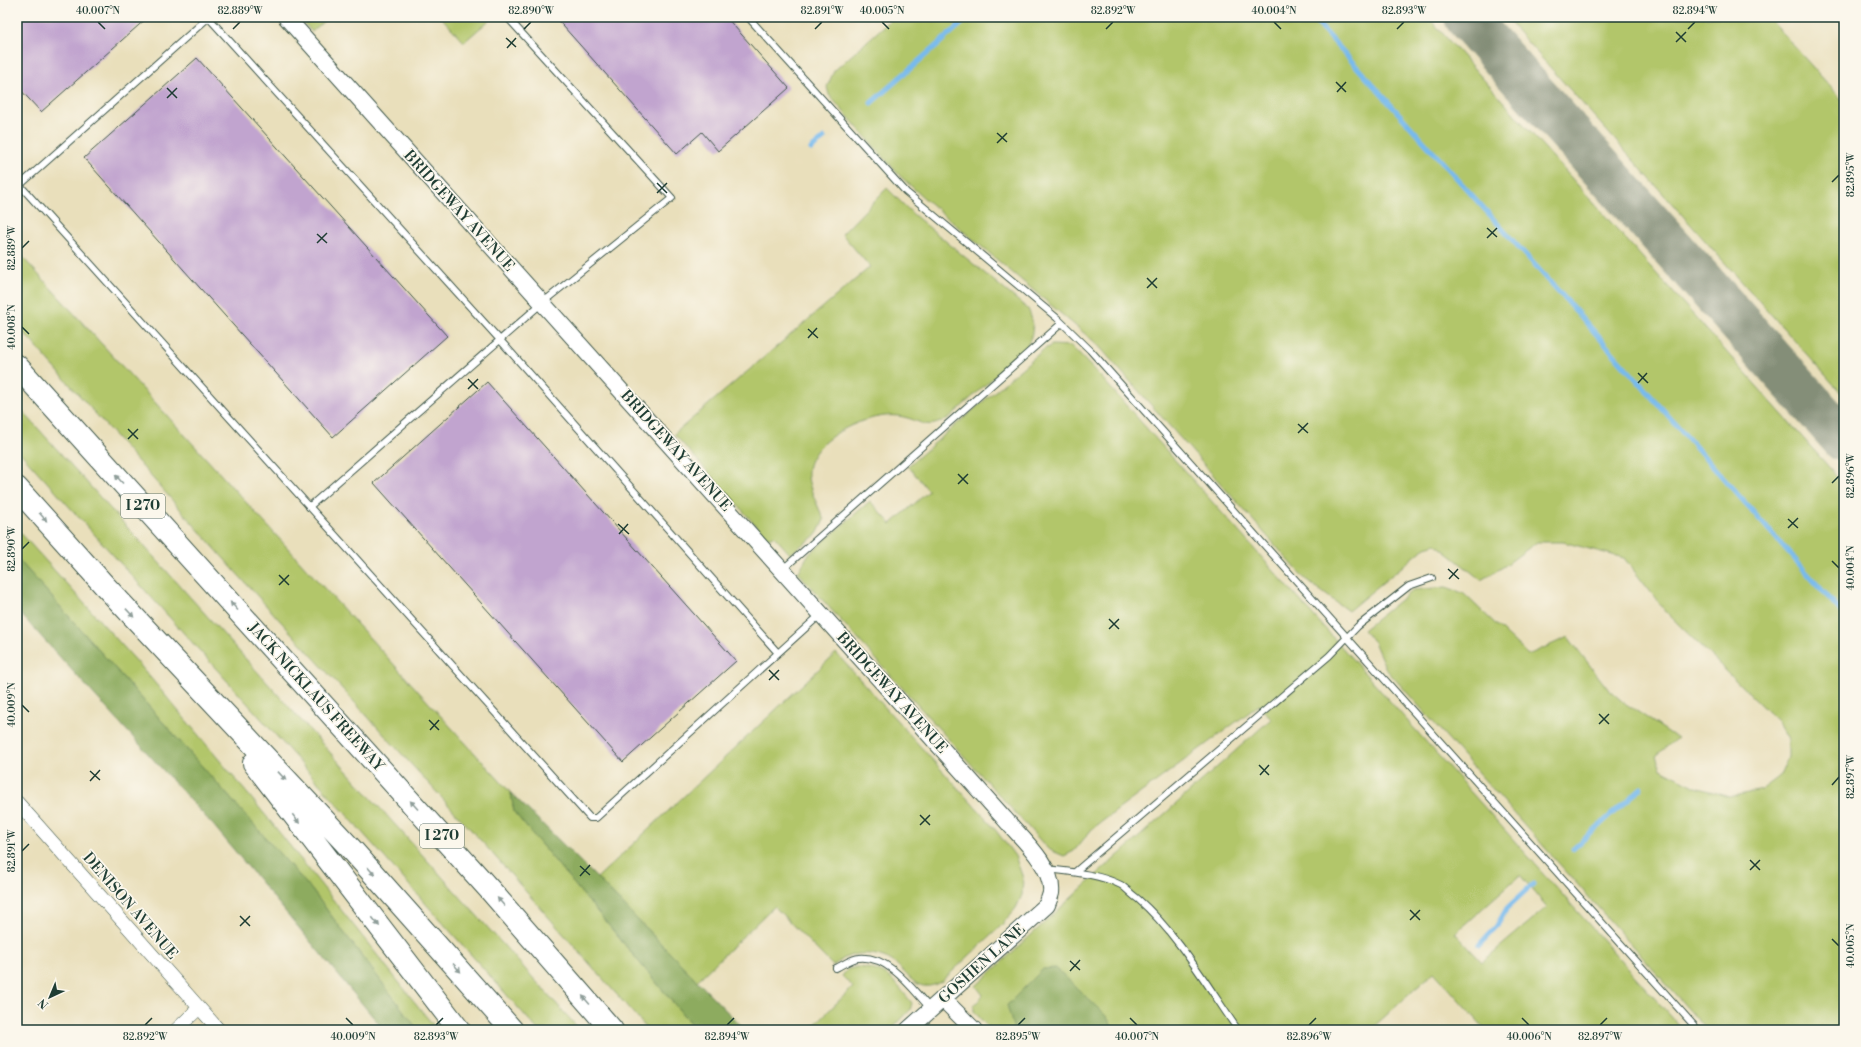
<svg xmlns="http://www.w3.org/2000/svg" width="1861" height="1047" font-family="'Libre Bodoni',serif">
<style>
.green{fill:#b2c66a;stroke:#68824f;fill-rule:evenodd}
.forest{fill:#8dab5e;stroke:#567449}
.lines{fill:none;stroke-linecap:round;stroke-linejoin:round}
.stream{stroke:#77baed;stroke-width:5}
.taxiway{stroke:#848e78;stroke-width:44}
.building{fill:#c1a4cf}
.service-casing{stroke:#3d5548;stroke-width:8}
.minor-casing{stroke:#3d5548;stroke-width:14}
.tertiary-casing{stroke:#3d5548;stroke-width:18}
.motorway-casing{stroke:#3d5548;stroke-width:24}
.service{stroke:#fff;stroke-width:6}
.minor{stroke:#fff;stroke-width:13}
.tertiary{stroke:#fff;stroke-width:16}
.motorway{stroke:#fff;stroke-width:22}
.oneway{fill:#8f9e9a}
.ticks{fill:none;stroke:#1f3d34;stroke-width:1.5}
.labels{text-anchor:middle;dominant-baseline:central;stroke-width:3.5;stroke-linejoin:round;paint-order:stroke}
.shield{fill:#fbf7ec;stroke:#61756b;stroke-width:1}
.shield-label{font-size:14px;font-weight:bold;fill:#1f3d34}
.street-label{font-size:15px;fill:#1f3d34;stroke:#fbf7ec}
.neatline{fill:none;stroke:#1f3d34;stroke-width:1.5}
.ticks-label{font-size:10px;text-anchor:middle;fill:#1f3d34}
</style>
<rect width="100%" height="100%" fill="#fbf7ec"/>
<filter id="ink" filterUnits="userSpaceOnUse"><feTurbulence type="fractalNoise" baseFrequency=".025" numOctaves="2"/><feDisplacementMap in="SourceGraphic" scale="8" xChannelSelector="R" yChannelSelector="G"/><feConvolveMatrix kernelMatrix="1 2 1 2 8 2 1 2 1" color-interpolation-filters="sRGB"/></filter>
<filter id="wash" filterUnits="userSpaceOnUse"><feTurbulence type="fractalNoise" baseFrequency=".012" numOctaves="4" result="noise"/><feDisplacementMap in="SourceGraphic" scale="16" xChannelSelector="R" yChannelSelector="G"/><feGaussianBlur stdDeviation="0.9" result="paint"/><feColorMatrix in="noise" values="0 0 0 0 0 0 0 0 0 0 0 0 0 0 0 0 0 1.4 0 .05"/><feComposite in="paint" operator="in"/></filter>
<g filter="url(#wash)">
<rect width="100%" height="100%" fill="#e9dfbb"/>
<path class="green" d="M299,17H328L312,32Z
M441,17H493L464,42Z
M894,17H1428L1844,484V1030H1707L1386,669L1374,642L1363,630L1413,590L1446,587L1463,593L1528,655L1568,637L1608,689L1623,702L1677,738L1656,756L1661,769L1696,787L1730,797L1761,790L1780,776L1788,757V740L1778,722L1667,613L1624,558L1563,542H1537L1503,567L1481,580L1436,544L1426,547L1348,611L1306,580L1097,344L924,198L899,175L829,95L827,87L834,71Z
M1505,17H1768L1844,102V396Z
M887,188L914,215L1028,309C1035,324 1034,333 1026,348L950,417C924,433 922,419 898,416C868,412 804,440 808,477C809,489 819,508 824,520L817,534L790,554L774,536L767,538L674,434L870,267L842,234Z
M17,251L511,793L514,812L696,1030H648L484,844L241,578L17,325Z
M1052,345L1071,346L1100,376L1683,1030H1486L1434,972L1370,1030H1114L1106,1016L1013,1027L1014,1030H990L974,1011V1006L983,995L976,986L1084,886L1271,719L1259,705L1092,829L1074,851L1064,856L1048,849L798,573L808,555L870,501L891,524L929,491L908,466L1043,350ZM1520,875L1547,907L1482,962L1455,933Z
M17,405L580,1030H538L257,714L17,449Z
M17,529L139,664L267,817L437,1030H418L311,889L17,558Z
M836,653L994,828L1015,856L1023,878L1022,895L1016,908L1001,926L942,981C919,995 911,978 896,964C883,953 858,950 843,959C839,961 836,964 833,966L774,906L697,981L597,878Z
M856,967C888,969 893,980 912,1003L910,1010L891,1030H809L853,987L842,976L847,970Z"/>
<path class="forest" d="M17,558L311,889L418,1030H384L214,826L17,610Z
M511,793L597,878L745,1030H696L514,812Z
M1056,968L1106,1016L1114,1030H1014L1007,1005L1043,969Z"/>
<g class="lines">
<path class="stream" d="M1312,17L1560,293L1844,615
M871,103L969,17
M811,149L824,138
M1573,849L1641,788
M1479,945L1496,927L1507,908L1533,884"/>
<path class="taxiway" d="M1466,17L1844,440"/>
</g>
<g id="blocks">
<path class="building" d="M17,17H148L41,112L17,86Z
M555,17H726L789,88L718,151L702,132L677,154Z
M197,58L447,336L333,437L84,158Z
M487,382L736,661L623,762L374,483Z"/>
</g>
</g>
<g filter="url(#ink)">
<use href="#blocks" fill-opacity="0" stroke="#3d5548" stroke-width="1"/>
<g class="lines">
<defs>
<path id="service" d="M208,17L500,340L778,653
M748,17L906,192L1057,318L1090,350L1698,1030
M17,182L590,818H596L821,614
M20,185L209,17
M309,507L542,303L672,198L507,17
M783,569L1062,323
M1047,869C1072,872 1099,874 1121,885C1127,889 1132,895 1138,899C1177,933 1208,987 1238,1030
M1075,872L1329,656L1358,626L1409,586L1432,578
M836,968C843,965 852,958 859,958C889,955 912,989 930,1008"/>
<path id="minor" d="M17,802L219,1030
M176,1030L199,1008"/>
<path id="tertiary" d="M286,17L1004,818C1020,837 1054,866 1051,893C1050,897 1048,902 1047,905L908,1030
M943,999L974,1030"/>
<path id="motorway" d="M17,366L490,890L612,1030
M17,488L105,586L354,852L512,1030
M254,763L459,1030"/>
</defs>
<use href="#service" class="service-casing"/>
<use href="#minor" class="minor-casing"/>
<use href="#tertiary" class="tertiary-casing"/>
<use href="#motorway" class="motorway-casing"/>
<use href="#service" class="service"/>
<use href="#minor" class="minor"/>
<use href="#tertiary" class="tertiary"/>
<use href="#motorway" class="motorway"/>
</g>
<defs><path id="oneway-solid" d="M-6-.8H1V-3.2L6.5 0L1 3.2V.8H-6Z"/></defs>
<g class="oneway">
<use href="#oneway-solid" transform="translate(119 479) rotate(-132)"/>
<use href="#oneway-solid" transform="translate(43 517) rotate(48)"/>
<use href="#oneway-solid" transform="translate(234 606) rotate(-132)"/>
<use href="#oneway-solid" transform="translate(130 613) rotate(47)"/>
<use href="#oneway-solid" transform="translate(282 776) rotate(47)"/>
<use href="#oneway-solid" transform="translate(414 805) rotate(-132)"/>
<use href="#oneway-solid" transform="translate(296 819) rotate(52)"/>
<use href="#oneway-solid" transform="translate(371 871) rotate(49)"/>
<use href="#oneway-solid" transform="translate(501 902) rotate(-131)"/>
<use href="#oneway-solid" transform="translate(376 922) rotate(52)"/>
<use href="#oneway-solid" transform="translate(457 968) rotate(48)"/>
<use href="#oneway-solid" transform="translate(586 1000) rotate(-131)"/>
</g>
</g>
<path class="ticks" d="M98,22L105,29M882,22L889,29M1274,22L1281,29M233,29L240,22M524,29L531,22M815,29L822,22M1106,29L1113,22M1397,29L1404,22M1688,29L1695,22M1676,32L1686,42M506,38L516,47M1676,42L1686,32M507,48L516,38M1336,82L1346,92M167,88L177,98M1337,92L1346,82M167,98L177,88M997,133L1007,142M997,143L1007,133M1832,182L1839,175M657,183L667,193M657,193L667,183M1487,228L1497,237M317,234L327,243M1487,238L1497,228M317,243L327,233M22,248L29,241M1147,278L1157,288M1147,288L1157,278M22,327L29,334M808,329L818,338M808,338L817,328M1638,373L1648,383M468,379L478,389M1638,383L1647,373M468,389L478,379M1298,424L1308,433M128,429L138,439M1298,433L1308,423M128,439L138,429M958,474L968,484M1832,483L1839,476M958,484L968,474M1788,519L1798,528M618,524L629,534M1788,528L1798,518M619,534L628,524M22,549L29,542M1832,561L1839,568M1448,569L1459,579M279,575L289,585M1449,579L1458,569M279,585L289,575M1109,619L1119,629M1109,629L1119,619M769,670L779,680M769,680L779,670M22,705L29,712M1599,714L1609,724M429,720L439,730M1599,724L1609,714M430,730L439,720M1259,765L1269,775M90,771L100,780M1260,775L1269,765M90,781L100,770M1832,785L1839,777M920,815L930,825M920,825L930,815M22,851L29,844M1750,860L1760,870M580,866L590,875M1750,870L1760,860M580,876L590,865M1410,910L1420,920M240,916L250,926M1410,920L1420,910M240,926L250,916M1832,939L1839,946M1070,961L1080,970M1070,971L1080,960M346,1018L353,1025M1130,1018L1137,1025M1522,1018L1529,1025M145,1025L152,1018M436,1025L443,1018M727,1025L734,1018M1018,1025L1025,1018M1309,1025L1316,1018M1600,1025L1607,1018"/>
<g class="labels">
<g class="shield">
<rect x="121" y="494" width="44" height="24" rx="3"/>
<rect x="420" y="824" width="44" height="24" rx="3"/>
</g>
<g class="shield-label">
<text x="143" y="506">I 270</text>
<text x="442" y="836">I 270</text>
</g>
<g class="street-label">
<text transform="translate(459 211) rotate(48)">BRIDGEWAY AVENUE</text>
<text transform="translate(676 451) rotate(48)">BRIDGEWAY AVENUE</text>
<text transform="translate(892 693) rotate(48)">BRIDGEWAY AVENUE</text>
<text transform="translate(316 697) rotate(48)">JACK NICKLAUS FREEWAY</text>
<text transform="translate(130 906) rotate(49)">DENISON AVENUE</text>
<text transform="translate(982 964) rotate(-42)">GOSHEN LANE</text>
</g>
</g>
<rect width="1861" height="1047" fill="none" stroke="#fbf7ec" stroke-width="44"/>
<g transform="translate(50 997) rotate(224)" stroke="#fbf7ec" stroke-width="3" paint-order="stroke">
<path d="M0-3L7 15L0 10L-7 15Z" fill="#1f3d34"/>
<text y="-6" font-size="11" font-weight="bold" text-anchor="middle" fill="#1f3d34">N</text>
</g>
<rect x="22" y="22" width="1817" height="1003" class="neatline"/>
<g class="ticks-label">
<text x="98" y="14">40.007°N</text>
<text x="240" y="14">82.889°W</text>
<text x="531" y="14">82.890°W</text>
<text x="822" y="14">82.891°W</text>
<text x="882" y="14">40.005°N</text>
<text x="1113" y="14">82.892°W</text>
<text x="1274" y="14">40.004°N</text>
<text x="1404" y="14">82.893°W</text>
<text x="1695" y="14">82.894°W</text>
<text transform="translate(1850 175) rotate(-90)" y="4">82.895°W</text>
<text transform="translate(11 248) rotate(-90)" y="4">82.889°W</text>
<text transform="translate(11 327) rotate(-90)" y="4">40.008°N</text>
<text transform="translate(1850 476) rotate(-90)" y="4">82.896°W</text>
<text transform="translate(11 549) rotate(-90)" y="4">82.890°W</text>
<text transform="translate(1850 568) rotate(-90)" y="4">40.004°N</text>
<text transform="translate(11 705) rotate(-90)" y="4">40.009°N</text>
<text transform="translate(1850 777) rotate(-90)" y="4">82.897°W</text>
<text transform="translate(11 851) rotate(-90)" y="4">82.891°W</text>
<text transform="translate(1850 946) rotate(-90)" y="4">40.005°N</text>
<text x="145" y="1040">82.892°W</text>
<text x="353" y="1040">40.009°N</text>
<text x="436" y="1040">82.893°W</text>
<text x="727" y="1040">82.894°W</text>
<text x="1018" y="1040">82.895°W</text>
<text x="1137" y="1040">40.007°N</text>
<text x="1309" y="1040">82.896°W</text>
<text x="1529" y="1040">40.006°N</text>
<text x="1600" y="1040">82.897°W</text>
</g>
</svg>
